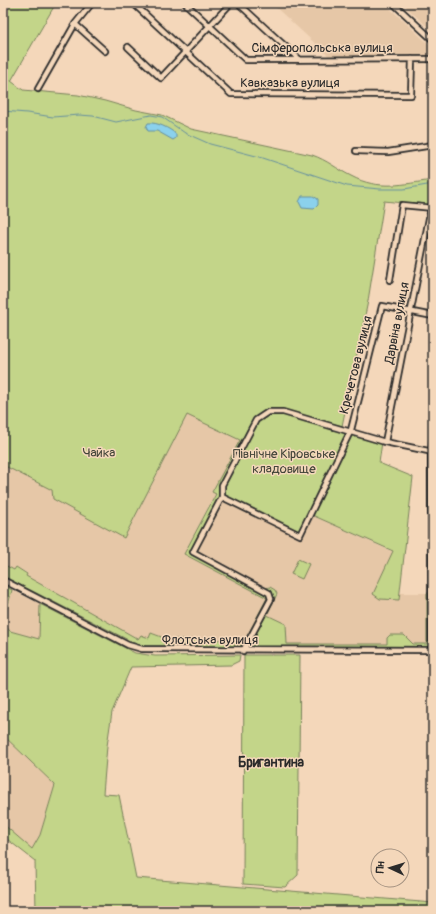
<svg xmlns="http://www.w3.org/2000/svg" width="436" height="914" font-family="Pangolin,sans-serif">
<style>
.built{fill:#e6c7a7}
.green{fill:#c3d589;stroke:#77805a}
.water{fill:#8bd1ec;stroke:#658f9f}
.lines{fill:none;stroke-linecap:round;stroke-linejoin:round}
.stream{stroke:#658f9f;stroke-width:1}
.minor-casing{stroke:#2b2b2b;stroke-width:8}
.minor{stroke:#f4d7ba;stroke-width:4.5}
.labels{text-anchor:middle;dominant-baseline:central;stroke-width:3;stroke-linejoin:round;paint-order:stroke}
.street-label{font-size:13px;fill:#2b2b2b;stroke:#f4d7ba}
.park-label{font-size:13px;fill:#424439;stroke:#f4d7ba}
.neighbourhood-label{font-size:14px;font-weight:bold;fill:#2b2b2b;stroke:#f4d7ba}
</style>
<rect width="100%" height="100%" fill="#f4d7ba"/>
<filter id="ink" filterUnits="userSpaceOnUse"><feTurbulence type="fractalNoise" baseFrequency=".025" numOctaves="2"/><feDisplacementMap in="SourceGraphic" scale="8" xChannelSelector="R" yChannelSelector="G"/><feConvolveMatrix kernelMatrix="1 2 1 2 8 2 1 2 1" color-interpolation-filters="sRGB"/></filter>
<g filter="url(#ink)">
<path class="built" d="M271,3H384L433,48V58H331Z
M410,3H433V32L406,7Z
M187,415L240,440L212,492L216,494L184,554L267,598L245,640L167,639L152,633L149,638L138,639L26,576L27,573L16,567L15,570L3,564V465L52,490L124,538Z
M223,500L301,538L312,515L393,552L380,599L399,600L400,593H427V644H413L404,635H390L387,638V644H286L267,615L277,594L270,587L264,588L195,551Z
M12,590L40,604L39,639L10,631L3,623Z
M3,735L55,785L40,835L32,849L3,824Z"/>
<path class="green" d="M3,3H56L11,81L23,90L78,95L105,101L136,110L162,115L191,129L312,155C327,160 337,169 351,176C379,191 403,184 433,180V206L384,201L368,301L342,426L283,410H271L257,416L248,428L220,484V498L195,551L264,588L270,587L275,590L277,594L267,615L286,624L287,644H387V638L390,635H404L413,644H427V593H430V647H149L138,645L3,576V564L14,570L16,567L27,574L26,576L138,639L141,635L149,638L151,633L167,639L245,640L267,598L184,554L216,494L212,492L240,440L187,415L124,538L53,499L52,490L3,465Z
M282,413L349,431L299,533L224,495V484L257,421L268,414Z
M351,432L382,442L379,463L413,477L399,600L380,599L373,594L393,551L312,515Z
M298,559L309,564L302,579L291,574Z
M3,585L12,590L3,623Z
M40,604L135,653L155,656L240,655L239,661L231,665L131,667L112,712L107,746L103,794L119,795L136,878L433,903V911H36L35,861L3,836V824L32,849L40,835L55,785L3,735V623L10,631L39,639Z
M244,655H300L298,875L285,887L243,884Z"/>
<path class="water" d="M148,123C157,122 169,128 176,134V138L173,140L157,131H148L146,127Z
M302,196H313L318,199V205L314,209L302,208L299,202Z"/>
<g class="lines">
<path class="stream" d="M3,111L27,113L53,117L79,115L93,116L116,122L151,115L162,117L185,133L210,144L260,157L347,186L380,189H404L433,184"/>
<defs>
<path id="minor" d="M133,3L231,94L411,95L412,59
M185,3L246,60L433,59
M238,3L299,59
M393,3L433,40
M75,24L105,51
M128,47L161,78L231,3
M38,89L75,24L92,3
M356,151L388,152L433,145
M390,280L402,205L433,208
M385,442L431,208
M222,497L300,535L351,430L382,306L433,316
M3,580L128,645L142,649L433,650
M432,650L431,452L433,439
M243,651L271,599L269,593L193,552L222,497V485L256,420L268,412H283L385,442L433,452"/>
</defs>
<use href="#minor" class="minor-casing"/>
<use href="#minor" class="minor"/>
</g>
</g>
<g class="labels">
<g class="street-label">
<text x="322" y="48">Сімферопольська вулиця</text>
<text x="290" y="83">Кавказька вулиця</text>
<text transform="translate(397 323) rotate(-79)">Дарвіна вулиця</text>
<text transform="translate(356 365) rotate(-76)">Кречетова вулиця</text>
<text x="210" y="640">Флотська вулиця</text>
</g>
<g class="park-label">
<text x="99" y="453">Чайка</text>
<text x="284" y="454">Північне Кіровське<tspan x="284" dy="15">кладовище</tspan></text>
</g>
<g class="neighbourhood-label">
<text x="271" y="762">Бригантина</text>
</g>
</g>
<rect width="436" height="914" fill="none" stroke="#f4d7ba" stroke-width="16"/>
<rect x="8" y="8" width="420" height="898" fill="none" stroke="#2b2b2b" stroke-width="1.5" filter="url(#ink)"/>
<g transform="translate(390 868) rotate(274)"><circle r="19" fill="#f4d7ba" stroke="#a49281"/>
<path d="M0-3L7 15L0 10L-7 15Z" fill="#2b2b2b"/>
<text y="-6" font-size="11" font-weight="bold" text-anchor="middle" fill="#2b2b2b">Пн</text>
</g>
</svg>
